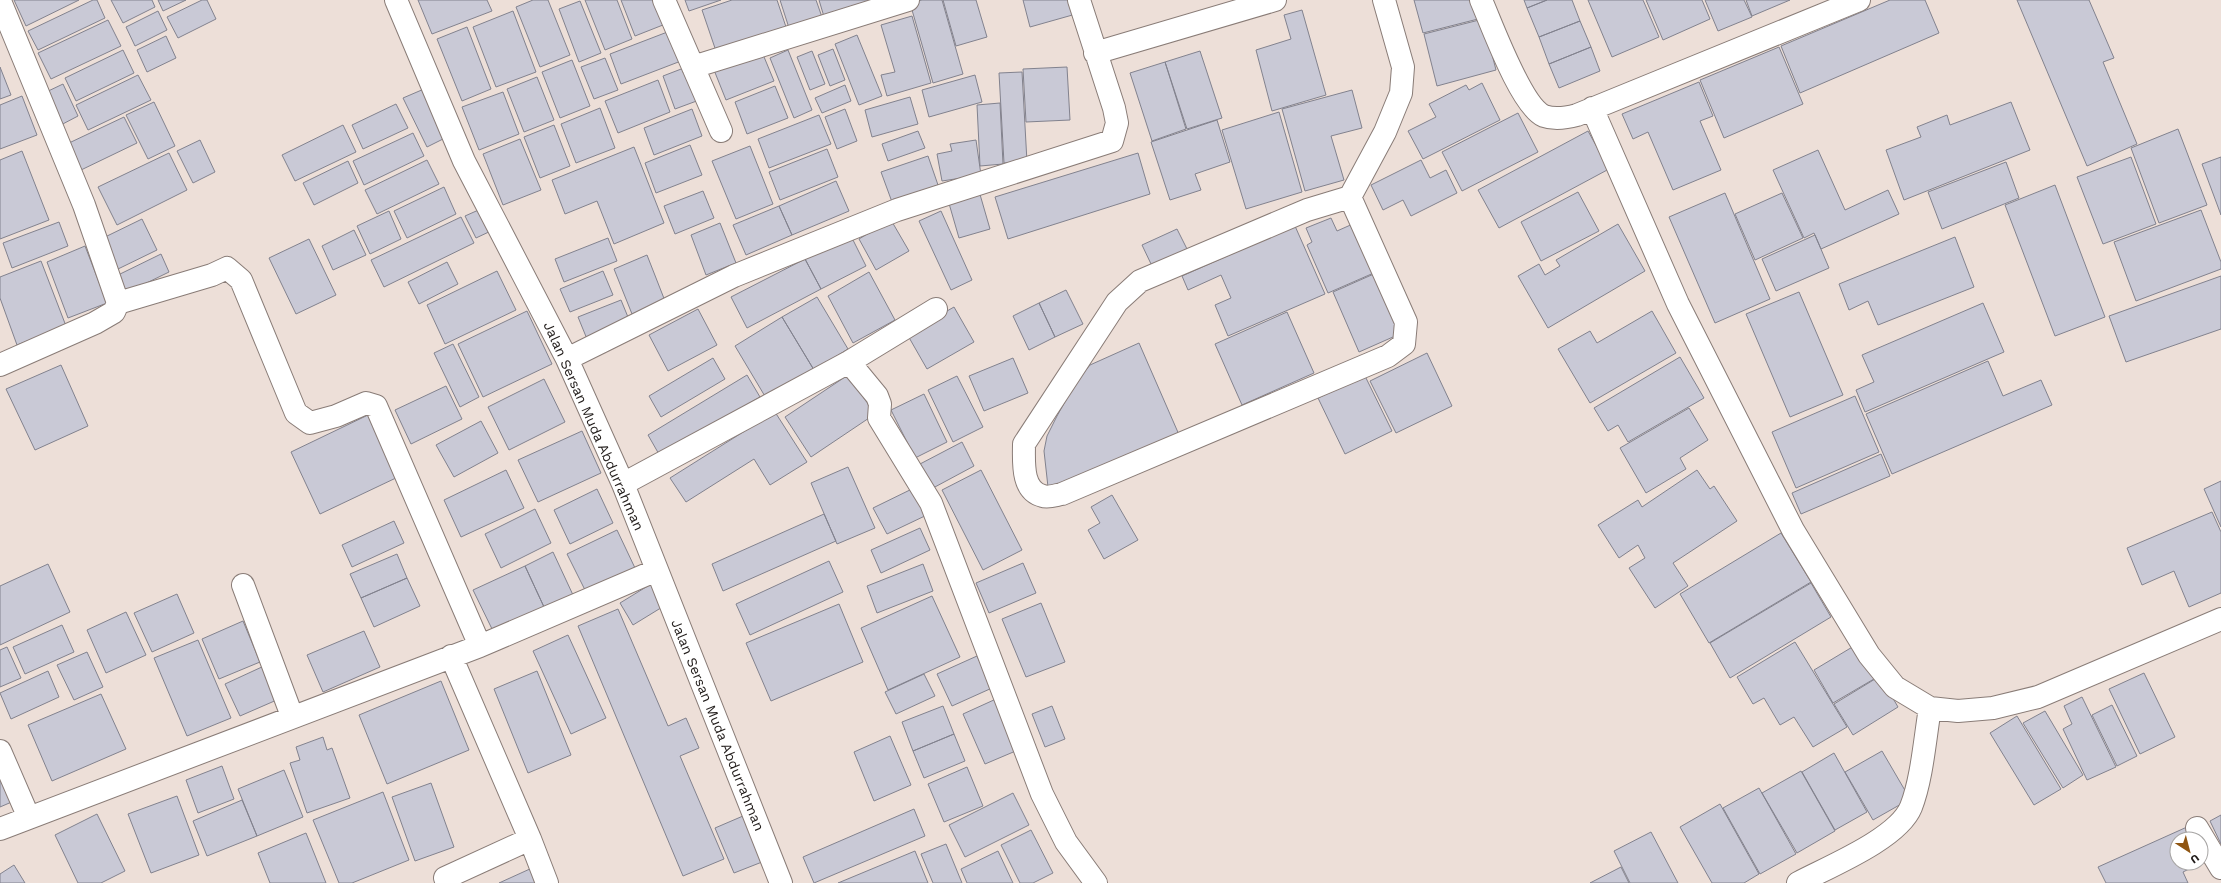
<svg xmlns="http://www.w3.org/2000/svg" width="2221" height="883" font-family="'Work Sans',sans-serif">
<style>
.building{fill:#c9c9d6;stroke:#82828e}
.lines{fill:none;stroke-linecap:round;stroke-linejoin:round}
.street-casing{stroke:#897c77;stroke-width:24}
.street{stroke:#fff;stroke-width:22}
.labels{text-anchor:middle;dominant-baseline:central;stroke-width:3.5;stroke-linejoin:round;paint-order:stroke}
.street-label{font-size:14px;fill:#211c1a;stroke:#fff}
</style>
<rect width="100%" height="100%" fill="#eddfd8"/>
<path class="building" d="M14,0H79L26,26Z
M93,0H97L105,18L38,50L28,31Z
M111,0H152L155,7L123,23Z
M158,0H186L163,11Z
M202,0H207L216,19L178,38L167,17Z
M418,0H487L492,11L432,34Z
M533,0H548L570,55L540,67L516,7Z
M585,0H617L632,39L605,50Z
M621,0H659L668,23L635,36Z
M685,0H721L689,11Z
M732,0H777L787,30L717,54L702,10Z
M780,0H816L823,20L790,31Z
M819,0H894L825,20Z
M922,0H942L963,74L933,83L910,3Z
M943,0H976L987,37L956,46Z
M1023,0H1072L1076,14L1030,27Z
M1414,0H1473L1478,19L1423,33Z
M1524,0H1547L1527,8Z
M1547,0H1572L1580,21L1539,37L1527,8Z
M1588,0H1643L1659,37L1612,57Z
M1646,0H1702L1710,19L1663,40Z
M1705,0H1744L1752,17L1718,31Z
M1746,0H1790L1752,16Z
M1890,0H1925L1939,33L1800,93L1781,46Z
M2017,0H2089L2114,58L2103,62L2137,144L2087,166Z
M580,1L601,53L579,62L559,9Z
M1302,10L1326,95L1272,111L1256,50L1291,39L1284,15Z
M158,11L167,30L135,46L126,27Z
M513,11L536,72L496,87L473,27Z
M912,16L931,83L887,96L881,75L895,72L881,25Z
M1483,19L1496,70L1437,86L1424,34Z
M108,20L121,46L51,79L38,53Z
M1580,21L1591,47L1549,64L1539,37Z
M467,27L491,89L462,101L437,39Z
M670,31L681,61L621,84L610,54Z
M857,35L882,96L859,105L835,44Z
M166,36L176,58L147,72L137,50Z
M1591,47L1600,71L1559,88L1549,64Z
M1779,47L1803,104L1724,138L1700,80Z
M833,49L845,80L830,86L818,55Z
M123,50L134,73L76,101L65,78Z
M788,50L812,110L794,118L770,58Z
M812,51L825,84L810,90L797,57Z
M1200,51L1222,118L1187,129L1165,62Z
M762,52L774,81L726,100L714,70Z
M605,58L618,90L594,99L581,67Z
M572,60L590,106L560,118L542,72Z
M1165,62L1186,129L1152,141L1130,73Z
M689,66L702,99L675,109L663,76Z
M0,67L11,95L0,99Z
M1067,67L1070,120L1026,122L1023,69Z
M1022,72L1027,162L1004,163L999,73Z
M138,75L151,100L88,130L76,105Z
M975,75L982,102L929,117L922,90Z
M537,77L554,120L524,132L507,89Z
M658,80L670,112L618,133L605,101Z
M1699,82L1713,116L1700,121L1721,170L1673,190L1648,132L1633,139L1622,114Z
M1482,83L1500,120L1423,159L1408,131L1436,117L1429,104L1466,85L1469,90Z
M63,84L78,116L57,127L42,94Z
M845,85L851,101L822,113L815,98Z
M775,86L788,118L747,134L735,102Z
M424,89L447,137L427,147L403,98Z
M1352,90L1362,128L1331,136L1344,180L1305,191L1282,109Z
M503,92L519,134L479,150L462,107Z
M22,96L37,135L0,149V105Z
M910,97L918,124L872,137L865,110Z
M154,102L175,146L148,159L126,115Z
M2011,102L2030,150L1904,200L1886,150L1921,137L1917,127L1947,115L1950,125Z
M1000,103L1003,164L980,166L977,105Z
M396,104L408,128L363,149L352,125Z
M600,108L615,148L576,163L561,124Z
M692,109L702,136L654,155L644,128Z
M845,109L857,141L837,149L825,117Z
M1279,112L1302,192L1246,209L1222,130Z
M1518,113L1538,152L1462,191L1442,152Z
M819,115L831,144L769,168L758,139Z
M124,117L137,143L81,170L69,143Z
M1217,120L1230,162L1195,174L1201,190L1170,200L1151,142Z
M343,125L356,152L295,181L282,155Z
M554,125L570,166L540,178L524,137Z
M2178,129L2207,205L2159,223L2131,148Z
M918,131L925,148L888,161L882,144Z
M1588,131L1609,169L1499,228L1478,190Z
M413,133L424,156L364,185L353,161Z
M520,139L541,190L503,205L483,154Z
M200,140L215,172L193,183L177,151Z
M976,140L981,175L942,181L937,154L952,151L950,144Z
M690,145L702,175L656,193L645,163Z
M750,146L773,204L736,219L712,161Z
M634,147L664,223L614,244L597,201L565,214L552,180Z
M827,149L838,177L780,200L769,172Z
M1818,150L1845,210L1888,190L1899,214L1821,249L1814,233L1804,238L1773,170Z
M22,151L49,220L0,239V160Z
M169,153L187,190L117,225L98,187Z
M1138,153L1150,194L1008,239L995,197Z
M928,156L938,185L892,202L881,172Z
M2131,157L2156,224L2103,244L2077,177Z
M2221,157V215L2202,164Z
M427,160L439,184L377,214L365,190Z
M1421,160L1430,178L1446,170L1457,193L1411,216L1403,200L1383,210L1371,185Z
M348,161L358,183L314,205L303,183Z
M2006,162L2019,198L1942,229L1928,192Z
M836,181L849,211L792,235L779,206Z
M2055,185L2105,317L2055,336L2005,205Z
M444,187L456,214L407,238L394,211Z
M703,191L714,218L675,234L664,206Z
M979,191L990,229L959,238L948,200Z
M1578,192L1599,231L1541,261L1521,222Z
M1725,193L1770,299L1715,323L1669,217Z
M1782,193L1803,238L1755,260L1735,214Z
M779,206L792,235L746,255L733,225Z
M483,208L493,230L476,238L465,216Z
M2201,210L2221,262V269L2136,301L2114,242Z
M389,211L401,239L370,254L357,226Z
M941,211L972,280L951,290L919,221Z
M461,217L474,243L384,287L371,260Z
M1331,218L1337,231L1355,223L1376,272L1328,293L1307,245L1312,242L1306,228Z
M142,219L157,250L118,269L103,238Z
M891,220L909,251L876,270L859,239Z
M59,222L68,246L12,268L3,243Z
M720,223L736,263L706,275L691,235Z
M1618,224L1645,271L1548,328L1518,276L1539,264L1545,275L1560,266L1556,260Z
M1295,226L1325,294L1228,336L1215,305L1231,298L1221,275L1188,290L1182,276Z
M1177,229L1187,249L1152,266L1142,245Z
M354,230L366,255L333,270L322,246Z
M850,234L866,266L821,289L805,259Z
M1815,235L1829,268L1776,291L1762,259Z
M1955,237L1974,287L1878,325L1868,301L1849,310L1839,284Z
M608,238L617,261L564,282L555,259Z
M309,239L336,295L296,314L269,258Z
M85,246L107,303L68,318L47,262Z
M161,254L169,272L124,294L116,276Z
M647,255L665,301L632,314L614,269Z
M805,259L821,289L747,328L731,297Z
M41,261L66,326L17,345L0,298V277Z
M447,262L458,284L419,304L408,282Z
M497,271L516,310L445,344L427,305Z
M603,271L613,295L570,312L560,289Z
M869,272L895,320L853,343L828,296Z
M1376,273L1402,333L1359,352L1333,292Z
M2221,276V329L2126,362L2109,316Z
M1066,290L1083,324L1055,337L1039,303Z
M1799,292L1843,395L1790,417L1746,314Z
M817,297L848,349L814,370L782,317Z
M621,300L630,322L587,339L578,317Z
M1039,303L1055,337L1029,350L1013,316Z
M1983,303L2004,352L1865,412L1856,390L1874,382L1862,355Z
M954,307L974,342L927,369L907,334Z
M698,309L717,345L668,371L649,335Z
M527,311L552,364L483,397L458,344Z
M1652,311L1676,353L1590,403L1558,349L1590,331L1597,343Z
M1287,312L1314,373L1242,405L1215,344Z
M782,317L814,370L766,398L735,346Z
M1139,343L1180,437L1049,496L1044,451L1047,436L1057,416L1076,382L1090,365Z
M453,344L479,397L460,407L434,353Z
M1427,353L1452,406L1396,433L1370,381Z
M1680,357L1704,398L1628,442L1618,425L1608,431L1594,408Z
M713,358L725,379L661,417L649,396Z
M1013,358L1028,393L984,411L969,376Z
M1988,361L2003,396L2041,380L2052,405L1892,474L1866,414Z
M61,365L88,426L35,450L6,389Z
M747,375L760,397L660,456L648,435Z
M848,375L875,414L811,457L785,417Z
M957,376L983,427L953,442L928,390Z
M1365,376L1392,431L1345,454L1318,398Z
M544,379L565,422L509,450L488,407Z
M446,386L462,419L411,444L395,410Z
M924,394L947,442L915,458L891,410Z
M1855,396L1879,452L1796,488L1772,432Z
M1689,408L1708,440L1680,458L1686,469L1646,493L1620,448Z
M775,412L807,462L770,485L754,459L686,502L670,478Z
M368,415L398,477L320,514L291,452Z
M481,421L498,453L454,477L436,445Z
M582,431L601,473L538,502L518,460Z
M962,442L974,466L933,488L920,464Z
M1881,454L1890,476L1801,514L1792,493Z
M848,467L875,528L837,544L811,483Z
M506,470L524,508L461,537L444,500Z
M981,470L1022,550L983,570L942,490Z
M1697,470L1710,489L1714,486L1737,521L1673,563L1688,586L1655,608L1629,568L1645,558L1638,545L1619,558L1598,525L1638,500L1642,507Z
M2221,481V527L2204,489Z
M916,487L929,514L887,534L873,508Z
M597,489L613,523L570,544L554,510Z
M1112,495L1138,540L1104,559L1088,530L1100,523L1091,507Z
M535,509L551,543L501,568L485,534Z
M2212,512L2221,532V593L2189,607L2174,571L2142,585L2127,548Z
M824,514L836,541L723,591L712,564Z
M394,521L404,543L352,567L342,545Z
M920,528L930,550L881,573L871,550Z
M617,530L635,568L586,592L567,554Z
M1781,533L1811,582L1709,643L1680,594Z
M553,552L573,595L544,607L525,566Z
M397,554L407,578L361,598L350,574Z
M829,561L843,592L750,635L736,604Z
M1023,563L1036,593L989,613L976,583Z
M48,564L70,612L0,645V586Z
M923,564L933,591L877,613L867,586Z
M525,566L544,607L493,631L473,590Z
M407,578L420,606L374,627L361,598Z
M1811,583L1831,617L1730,678L1710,643Z
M651,584L664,606L633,625L620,603Z
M177,594L194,633L152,652L134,613Z
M932,596L960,657L888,690L861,628Z
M1041,603L1065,662L1026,677L1002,619Z
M839,604L863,662L771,701L746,643Z
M618,609L668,726L686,718L699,748L680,756L724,859L683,876L578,626Z
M126,612L146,655L106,673L87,630Z
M243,621L260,662L219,679L202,639Z
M62,625L74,652L25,674L13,647Z
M364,631L380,667L323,692L307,655Z
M568,635L606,718L571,734L533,651Z
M198,640L231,718L187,736L154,658Z
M1795,642L1847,727L1813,747L1794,717L1780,725L1764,698L1753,704L1737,677Z
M1859,643L1879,676L1833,703L1814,670Z
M7,647L21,678L0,687V650Z
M87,652L103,687L74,700L57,665Z
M977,656L992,688L952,706L937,674Z
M264,666L279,699L240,716L225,684Z
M48,671L59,697L11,719L0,693Z
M537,671L571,755L528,773L494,689Z
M2144,673L2175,737L2140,754L2109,689Z
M924,674L935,696L896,714L885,692Z
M1880,676L1898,707L1853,735L1834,704Z
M441,681L469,750L387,784L359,715Z
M101,694L126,749L52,781L28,725Z
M2082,697L2116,767L2087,780L2063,729L2072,724L2064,706Z
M996,699L1018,750L985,764L963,714Z
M2112,705L2137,756L2117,766L2092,715Z
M943,706L954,734L913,751L902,722Z
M1052,706L1065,739L1045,747L1032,714Z
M2045,711L2083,775L2063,788L2023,723Z
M2017,716L2061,789L2034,805L1990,733Z
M954,734L965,761L924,778L913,751Z
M890,736L911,785L874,801L854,752Z
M323,737L327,750L332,748L350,798L307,813L290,763L300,760L296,747Z
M1882,751L1910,799L1873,820L1845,772Z
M1834,753L1867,812L1835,830L1802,772Z
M222,766L234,799L198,813L186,780Z
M967,767L983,806L944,822L928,784Z
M284,770L303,817L257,836L238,789Z
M0,771L14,801L0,807Z
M1801,771L1835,831L1797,853L1762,793Z
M431,783L454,847L415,861L392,797Z
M1759,788L1796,854L1760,874L1723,808Z
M383,792L409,860L352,883H339L313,820Z
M1013,793L1029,825L965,857L949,825Z
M177,796L199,855L151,873L128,814Z
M242,800L257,836L207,856L193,821Z
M1720,804L1759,874L1744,883H1712L1680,827Z
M914,809L925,836L814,883L803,857Z
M97,814L125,871L101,883H78L55,835Z
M2221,815V844L2210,821Z
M743,816L762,862L734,873L715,828Z
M2187,827L2192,839H2177V863H2201V858L2203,862L2183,872L2188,883H2106L2098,867Z
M1031,830L1053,873L1033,883H1020L1001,845Z
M1651,832L1678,883H1630L1614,851Z
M306,833L326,883H270L258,853Z
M946,844L962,883H933L921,854Z
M915,851L928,883H838Z
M998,851L1013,883H967L961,869Z
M14,865L25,883H0V874Z
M1621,867L1629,883H1590Z
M532,868L539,883H499Z"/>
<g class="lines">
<defs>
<path id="street" d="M396,0L464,161L567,359L623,484L781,883
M664,0L721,131
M1481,0C1492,25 1521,106 1544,116C1555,120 1566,118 1577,115L1859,0
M0,1L84,205L118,303L114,312L95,323L0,365
M1095,53L1275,0
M693,67L908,0
M1592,108L1678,304L1793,530L1869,655L1895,687L1930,708L1958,711L1993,708L2038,697L2221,619
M1350,197L1406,322L1404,344L1388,356L1062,494C1056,495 1048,498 1043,496C1021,491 1024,461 1024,444L1117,302L1140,281L1307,210L1350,197L1385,132L1401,93L1403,67L1384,0
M118,303L212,275L227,268L241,280L296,413L310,423L336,416L366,403L376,406L480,646
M567,359L734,276L897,210L1112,141L1117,123L1114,108L1079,0
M849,362L877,396L880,404L879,418L931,503L1042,794L1066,842L1096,883
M623,484L849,362L936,309
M243,585L292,716
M0,751L29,818
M2197,828L2221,868
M0,829L480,646L657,570
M530,839L547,883
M445,878L530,839L451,656
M1798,883C1828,867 1898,839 1911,807C1922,779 1925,738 1930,708"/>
</defs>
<use href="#street" class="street-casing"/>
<use href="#street" class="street"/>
</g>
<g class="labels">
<g class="street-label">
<text transform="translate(594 426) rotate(66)">Jalan Sersan Muda Abdurrahman</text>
<text transform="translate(718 725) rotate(68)">Jalan Sersan Muda Abdurrahman</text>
</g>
</g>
<g transform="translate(2189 851) rotate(144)"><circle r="19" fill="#ffffff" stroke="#a6a4a3"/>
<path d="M0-3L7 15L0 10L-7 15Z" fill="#8f5512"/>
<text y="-6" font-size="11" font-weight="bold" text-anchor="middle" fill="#211c1a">U</text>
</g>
</svg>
